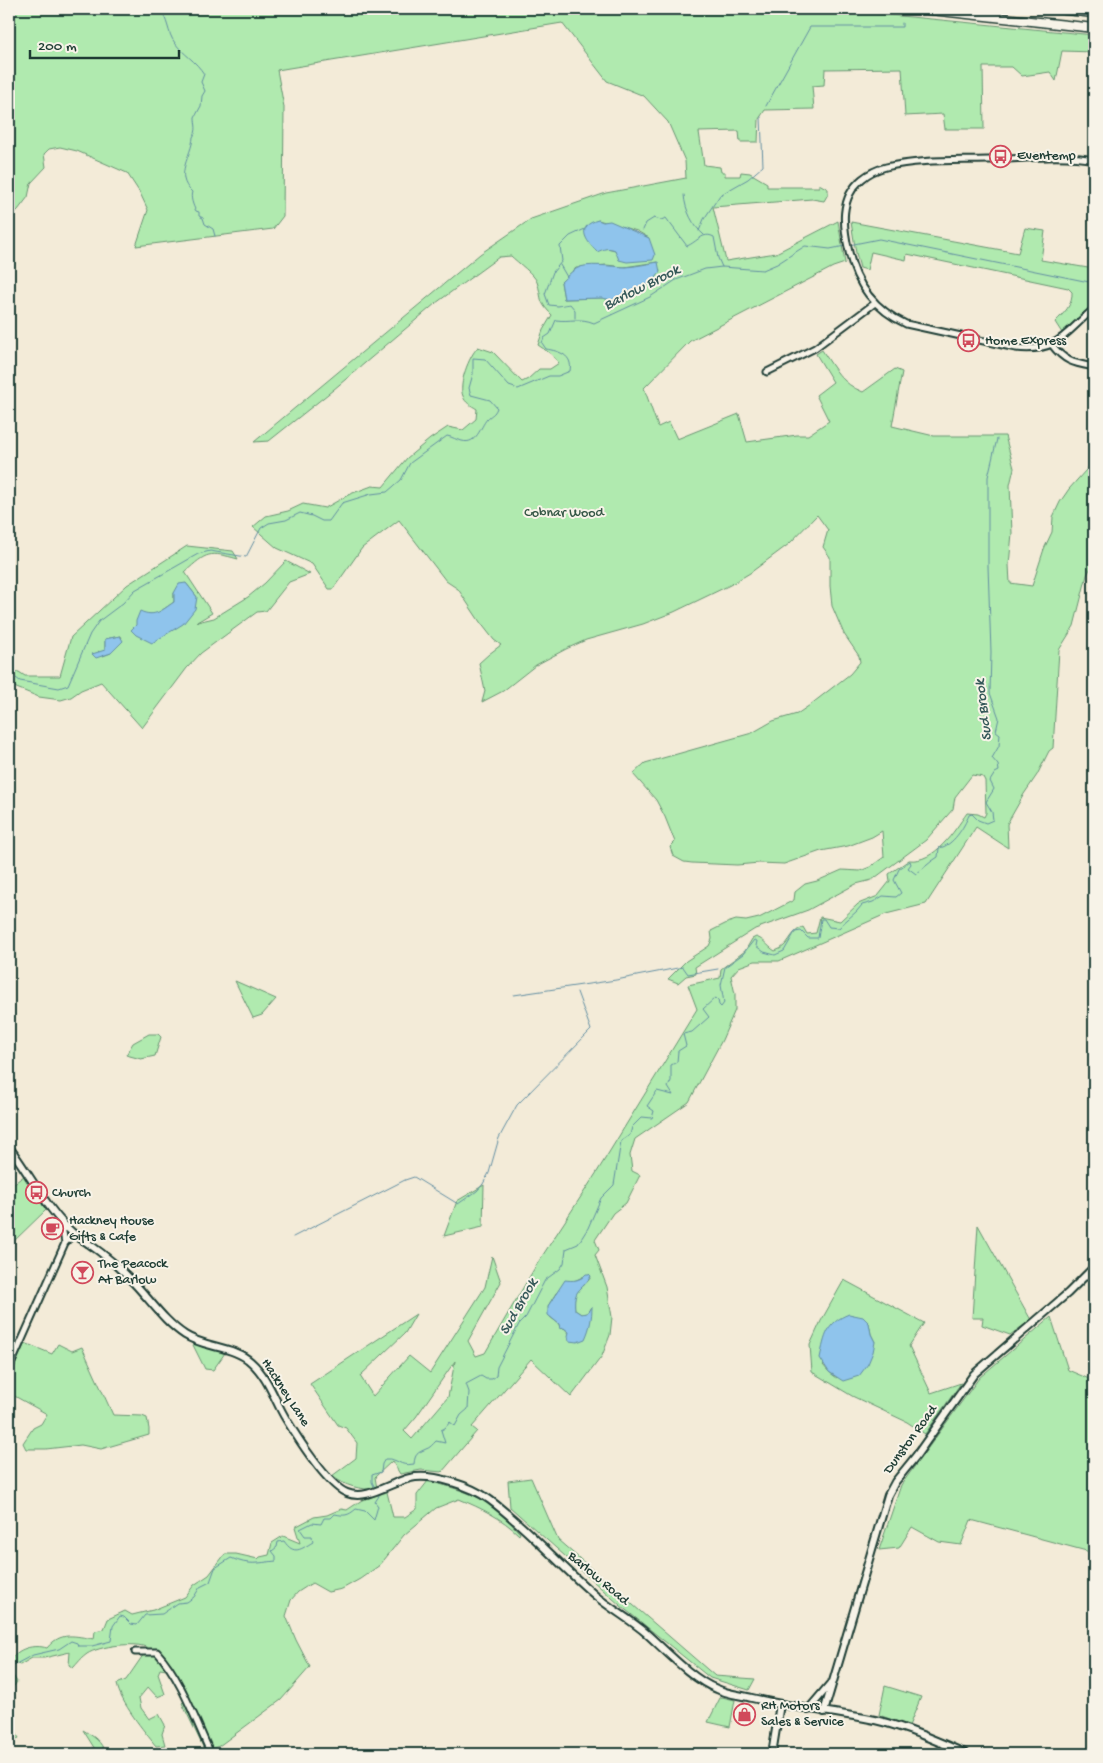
<svg xmlns="http://www.w3.org/2000/svg" width="1103" height="1763" font-family="'Gochi Hand',sans-serif">
<style>
.green{fill:#b0eaaf;stroke:#689472;fill-rule:evenodd}
.water{fill:#8fc4ec;stroke:#628ea2}
.lines{fill:none;stroke-linecap:round;stroke-linejoin:round}
.stream{stroke:#628ea2;stroke-width:1}
.minor-casing{stroke:#1f3d34;stroke-width:9}
.major-casing{stroke:#1f3d34;stroke-width:10}
.highway-casing{stroke:#1f3d34;stroke-width:11}
.minor{stroke:#f7f3e8;stroke-width:5}
.major{stroke:#f7f3e8;stroke-width:6}
.highway{stroke:#f7f3e8;stroke-width:8}
.labels{text-anchor:middle;dominant-baseline:central;stroke-width:4;stroke-linejoin:round;paint-order:stroke}
.poi-label{font-size:14px;fill:#1f3d34;stroke:#f7f3e8;text-anchor:start}
.park-label{font-size:14px;fill:#355746;stroke:#f7f3e8}
.street-label{font-size:14px;fill:#1f3d34;stroke:#f7f3e8}
.water-label{font-size:15px;font-style:italic;fill:#355859;stroke:#f7f3e8}
</style>
<rect width="100%" height="100%" fill="#f3ebd8"/>
<filter id="ink" filterUnits="userSpaceOnUse"><feTurbulence type="fractalNoise" baseFrequency=".02" numOctaves="2"/><feDisplacementMap in="SourceGraphic" scale="10" xChannelSelector="R" yChannelSelector="G"/><feConvolveMatrix kernelMatrix="1 2 1 2 8 2 1 2 1" color-interpolation-filters="sRGB"/></filter>
<g filter="url(#ink)">
<path class="green" d="M9,9H829L1094,35V52L1062,51L1056,81L1050,72L1022,76L1012,67H983L984,129H945L943,114L905,116L902,68L825,69L824,85L812,86L814,109L765,110L759,119L758,142H740L739,131L699,132L704,165L720,167L721,172H725V176H740L741,172L750,173L767,183V187H819V184L828,189V194L824,201L812,199L713,207L726,261L776,253L838,221L845,263L833,267L690,341L644,388L658,427L669,422L677,439L739,414L747,442L797,435H808L829,421L816,395L833,382L816,354L822,350C834,368 842,384 863,392L895,369L902,372L892,426L934,436H1005L1014,468L1010,485L1012,533L1009,565L1010,583L1032,586L1044,549L1052,532L1053,517L1060,502L1069,489L1094,461V561L1087,575L1074,626L1059,650L1053,748L1049,751L1037,775L1024,794L1007,824L1008,848L976,827L926,904L886,914L779,961H755L739,967L731,976L735,994V1010L722,1040L689,1102L635,1139L630,1155L632,1171L640,1175L626,1203L613,1213L595,1240L599,1250L595,1255L607,1287L612,1317L610,1335L602,1356L571,1397L531,1359L472,1427L477,1431L442,1472L421,1470L400,1474L392,1461L375,1477L377,1489C360,1490 345,1486 332,1476L356,1458L357,1443L346,1428L338,1425L310,1384L416,1314L405,1333L360,1376L373,1396L409,1356L430,1373L485,1287L492,1256L501,1282L468,1341L476,1356L485,1353L537,1264L597,1172L697,1009L688,985L720,978L721,969L745,951L752,939L756,937C765,940 767,946 775,951C791,946 788,933 803,927L807,934L816,933L820,917L840,921L858,904L878,896L890,881L889,874L909,860C935,863 954,831 967,813L978,814L984,817L986,813L985,781L983,777L972,775L955,797L953,809L926,840L872,880L856,884L808,910L755,929L695,967L696,974L686,976L678,983L668,979L686,961L709,946L712,939L711,931L727,923L736,920L746,921L759,918L794,900L795,892L805,884L817,881L842,870L860,871L870,867L884,857L882,831L872,837L848,846L821,851L784,864L759,863L737,865L692,863L684,862L673,856L670,847L675,842L665,817L656,800L633,774L645,763L752,733L773,721L797,714L810,705L850,674L860,662L859,656L844,634L832,606L830,586V557L823,547L828,530L817,515L789,544L750,573L730,585L674,612L643,624L586,640L566,649L536,665L503,691L482,702L485,691L479,663L489,654L501,645L494,640L480,622L458,589L446,581L399,520L362,548L333,589H329L312,564L277,548L253,527L266,516L288,511L303,504L325,508L350,494L372,486L383,487L407,458L430,439L448,427L463,430L476,419L477,409C471,405 465,403 463,396C458,385 469,356 478,347L493,352L522,382L528,379L539,369H550L559,363L551,354L538,345L543,330L552,315C537,300 543,299 537,282C535,275 517,262 511,256L499,257L436,303L333,390L269,441L254,442L480,254L531,219L606,193L686,178L685,161L668,122L644,96L607,81L562,23L277,70L284,107L283,216L273,229L136,246L148,210L140,193L127,173L77,151L60,147L49,149L44,154L46,167L31,183L28,197L18,210L9,219ZM598,220L637,231L649,238L615,250L607,248ZM657,262L642,285L621,297L611,300L602,298L564,299L561,282L576,268L606,265L624,267ZM589,1274L591,1277C581,1292 572,1288 575,1310L581,1314L587,1313L591,1307L577,1342L564,1328H560L559,1324L550,1317L548,1306L556,1293L574,1281ZM455,1361L448,1397L412,1439L404,1431L416,1417Z
M851,222L1018,253L1025,228L1045,231L1041,260L1094,269V304L1062,333L1055,322C1064,313 1073,305 1072,292L1068,288L907,254L906,260L871,252L867,270L860,268L856,253Z
M187,546L233,551L238,559C209,551 207,552 185,572L212,613L197,622L214,618L248,597L265,583L286,561L310,574L289,582L266,611L257,612L201,653L187,668L142,728L101,682L81,690L71,697L61,700L39,697L9,685V669L10,671L19,672L25,676H60L71,637L127,585ZM186,583L197,597L137,625L147,614L155,615L174,602V593ZM120,636L122,637L111,653L103,656L98,651L101,653L105,650V639Z
M235,981L276,999L262,1015L253,1018Z
M149,1034H158L161,1037L155,1056L141,1059L126,1055L133,1043Z
M24,1176L46,1210L13,1242L10,1241L9,1187Z
M484,1185L483,1227L444,1236L457,1201Z
M978,1225L1031,1320L1010,1335L982,1325L983,1318H972Z
M844,1280L924,1323L909,1346L931,1393L961,1383L925,1434L907,1422L852,1396L812,1372L810,1345L821,1321ZM869,1323L871,1334L875,1342L837,1378L829,1372L823,1365Z
M1051,1317L1068,1370L1094,1381V1553L971,1520L961,1545L939,1542L912,1527L899,1548L879,1550L901,1485L979,1378Z
M25,1343L52,1354L58,1344L72,1351L82,1347L113,1415L142,1416L147,1418L149,1429V1435L101,1449L81,1445L46,1449H26L23,1443L33,1428L41,1424L47,1414L9,1393V1379Z
M192,1343L225,1353L213,1370L205,1369Z
M531,1478L558,1540L715,1676L755,1679L749,1690L710,1678L621,1606L510,1507L508,1481Z
M428,1481C447,1486 467,1491 485,1501C499,1508 509,1522 520,1533L519,1535C502,1518 481,1508 459,1499L436,1508L404,1535L380,1565L360,1579L342,1589L328,1592L312,1583L298,1592L291,1600L286,1616L296,1640L310,1667L281,1700L219,1746L205,1751L182,1703L188,1697L173,1671L160,1669L158,1674L165,1694L157,1697L148,1687L139,1698L141,1708L149,1719L159,1714L165,1725L162,1734L165,1745L156,1746C144,1731 120,1702 117,1684L126,1680L148,1648C136,1641 99,1646 87,1654C82,1657 77,1664 73,1668L69,1665L70,1652L44,1658H32L20,1665L10,1661C17,1648 34,1644 47,1648C61,1631 74,1636 94,1639L95,1631L104,1629L108,1619L125,1611L132,1615L153,1610L185,1597L194,1585L209,1575L225,1554H236L258,1559L260,1557L269,1555L272,1543L283,1536L300,1543L295,1527L314,1517L327,1515L341,1509L347,1510L362,1500L387,1492L393,1517H405L417,1509V1495Z
M9,1669L17,1682L9,1692Z
M885,1686L921,1697L909,1726L879,1715Z
M722,1697L735,1700L730,1727L708,1722L720,1698Z
M9,1722L19,1738L9,1744Z
M83,1730C94,1737 102,1741 105,1754H98Z
M872,1750L874,1754H836L835,1753Z"/>
<path class="water" d="M598,220L603,222L610,221L649,238L655,255L653,260L627,262L619,260L615,250C608,247 604,249 597,252C585,240 576,226 598,220Z
M658,262L660,272L652,284L642,285L621,297L611,300L602,298L564,299L561,282C566,278 570,272 576,269C585,262 614,267 626,267C637,266 647,264 658,262Z
M186,583L197,597L195,609L183,624L152,643L136,635L131,630L136,625V621L140,611C155,618 162,610 174,602V593L179,584Z
M120,636L123,641L111,653L96,658L92,654L105,650V639Z
M586,1274H589L591,1276C581,1292 573,1288 575,1310L581,1314L587,1313L592,1306C592,1318 590,1328 585,1339L577,1342L569,1341L568,1336L569,1332L564,1328L560,1329L559,1324L548,1315V1306L565,1280C573,1281 580,1281 586,1274Z
M849,1314L863,1317L869,1323L871,1334L875,1342L873,1352L868,1364L859,1376L843,1381L829,1372L820,1358C825,1336 826,1323 849,1314Z"/>
<g class="lines">
<path class="stream" d="M145,9L151,12L163,13
M159,9C169,19 167,33 175,43C183,54 196,61 204,74L201,82L205,91L202,96L201,106L195,117C195,125 198,130 193,137C192,156 173,175 192,192C190,197 193,206 196,211L199,212V216L203,218L205,224L213,229L215,236
M766,106L810,27H902V23
M684,195C685,210 693,226 704,235
M643,230L646,223L654,218L661,220L666,218L687,246C697,242 703,231 714,237L718,258L722,267
M699,231L704,219L720,195L748,179L763,166L761,117
M849,245L879,239L1094,283
M560,265L567,277
M669,275L676,280
M575,318V310L570,304L558,306L549,305L545,294L553,272L562,261L560,246L570,236L585,229
M9,673L20,681L59,688L68,685L90,634L99,621L123,603L135,590L198,554L210,551L246,557L261,528L269,523L286,520L300,513L312,516L322,521H329L342,503L371,494L387,492L401,480L410,463L447,436C453,437 456,440 462,441C477,445 480,427 487,419C492,414 494,415 497,408L490,400L471,395L469,388L473,374V358L485,359L509,386L518,389L549,376H558L570,371C573,355 559,351 546,349L542,343L544,338L550,334L556,320C570,322 580,317 594,323L650,297L676,280L705,269L722,267L763,270L777,264L805,246L830,249L845,246
M514,995L616,980L683,967L688,974L718,969
M293,1237L405,1180L414,1177L458,1204L477,1191L483,1184L489,1173L499,1138L517,1105L591,1030L577,992
M376,1490L372,1482V1475L381,1472L382,1464L385,1459C399,1458 398,1467 414,1464C415,1454 417,1453 426,1449C430,1448 433,1444 436,1441L445,1443L441,1430L445,1428L450,1422L455,1426L461,1415L468,1409L469,1392L466,1384L481,1376L486,1379H492L496,1376L497,1367L519,1324L526,1317L545,1280L560,1269L564,1263L566,1249L578,1244L588,1228L601,1198L614,1185L621,1141L630,1135L632,1127L642,1117L652,1118L654,1111L647,1106L657,1091L673,1095L668,1087L671,1081V1065L677,1062L678,1051L686,1046L683,1034L692,1032L709,1017L703,1009L715,998L718,1000L719,1005L721,1007L724,1003L721,985L725,967L743,954L754,940L757,941L756,946L764,952L775,955L784,951L795,932L801,931L808,938H818L821,919H824L829,927L839,928C846,919 856,914 862,905L873,902L883,896L896,897L901,893L894,880L899,869L910,861L911,864L908,868L916,874L932,861L938,857L939,848C953,846 964,827 969,815L972,814L978,820L986,823L993,820L992,812L986,802L994,789L990,781L995,773L999,771L998,765L992,758L999,746L1000,734L996,731L999,718L990,693L991,652L988,566V477L997,439
M9,1673L12,1672V1666L33,1655L59,1649L71,1641L77,1643L78,1646H92L111,1641L113,1626L120,1616L124,1617L131,1624L137,1625L145,1615L162,1614L178,1603L187,1602L194,1597L200,1587L210,1582L215,1568L231,1558C250,1566 256,1563 276,1561V1556L272,1551L277,1547L278,1542L284,1541C294,1556 301,1549 313,1542L312,1536H305L300,1529L312,1523L321,1524L324,1518H331L335,1514C344,1516 348,1516 356,1509L365,1511L374,1520L378,1506L375,1502L379,1496L378,1493"/>
<defs>
<path id="minor" d="M1094,160C1060,153 1023,159 988,160C955,161 919,159 886,167C878,169 869,173 862,179C839,198 843,226 849,252C856,285 876,310 906,324L1016,348C1059,353 1065,332 1094,309
M1052,345C1065,362 1074,363 1094,367
M767,372L815,348L875,303
M61,1221L65,1243
M9,1369L65,1243L73,1234
M135,1652H157C181,1678 196,1722 211,1754"/>
<path id="major" d="M9,1147C29,1173 49,1213 74,1234C78,1238 84,1240 89,1244C105,1255 121,1269 134,1283C151,1301 165,1322 185,1335C205,1348 234,1346 251,1362C268,1377 275,1401 286,1419C297,1437 328,1486 347,1493C367,1501 391,1482 410,1478C432,1473 472,1486 490,1500C529,1529 560,1566 597,1597C613,1610 631,1620 646,1633C665,1650 693,1680 717,1689C727,1694 740,1695 752,1698C789,1707 827,1711 865,1718C900,1724 934,1740 967,1754
M808,1710L830,1684
M824,1712L888,1495L895,1482L916,1456L974,1374L1068,1293L1094,1267
M772,1754L780,1704"/>
<path id="highway" d="M922,9L1094,28
M1057,9L1094,13"/>
</defs>
<use href="#minor" class="minor-casing"/>
<use href="#major" class="major-casing"/>
<use href="#highway" class="highway-casing"/>
<use href="#minor" class="minor"/>
<use href="#major" class="major"/>
<use href="#highway" class="highway"/>
</g>
</g>
<defs>
<symbol id="bus-ring" viewBox="-11 -11 22 22"><circle r="9.5" fill="#f7f3e8" stroke="#d1495b" stroke-width="1.5"/><path d="M-5-6H5V4H4V6H2V4H-2V6H-4V4H-5ZM-3.5-4V0h7V-4ZM-3.5 1.2v1.5H-2V1.2ZM2 1.2v1.5H3.5V1.2Z" fill="#d1495b"/></symbol>
<symbol id="cafe-ring" viewBox="-11 -11 22 22"><circle r="9.5" fill="#f7f3e8" stroke="#d1495b" stroke-width="1.5"/><path d="M-5.5-4.5H6V0H3Q3 3.5 0 3.5H-2.5Q-5.5 3.5-5.5 0ZM3-3.2v2h1.7v-2ZM-6 4.5H4V6H-6Z" fill="#d1495b"/></symbol>
<symbol id="bar-ring" viewBox="-11 -11 22 22"><circle r="9.5" fill="#f7f3e8" stroke="#d1495b" stroke-width="1.5"/><path d="M-6-5H6L.8 .8V4.5H3.5V6h-7V4.5H-.8V.8Z" fill="#d1495b"/></symbol>
<symbol id="shop-ring" viewBox="-11 -11 22 22"><circle r="9.5" fill="#f7f3e8" stroke="#d1495b" stroke-width="1.5"/><path d="M-5-2.5h2.3a2.7 3.5 0 0 1 5.4 0H5L5.5 6h-11ZM-1.5-2.5h3a1.5 2.3 0 0 0-3 0Z" fill="#d1495b"/></symbol>
</defs>
<g fill-rule="evenodd">
<use href="#bus-ring" x="988" y="144" width="25" height="25"/>
<use href="#bus-ring" x="956" y="328" width="25" height="25"/>
<use href="#bus-ring" x="24" y="1180" width="25" height="25"/>
<use href="#cafe-ring" x="40" y="1216" width="25" height="25"/>
<use href="#bar-ring" x="70" y="1260" width="25" height="25"/>
<use href="#shop-ring" x="732" y="1702" width="25" height="25"/>
</g>
<g class="labels">
<g class="poi-label">
<text x="1017" y="156">Eventemp</text>
<text x="985" y="341">Home Express</text>
<text x="52" y="1193">Church</text>
<text x="69" y="1221">Hackney House<tspan x="69" dy="16">Gifts &amp; Cafe</tspan></text>
<text x="98" y="1264">The Peacock<tspan x="98" dy="16">At Barlow</tspan></text>
<text x="761" y="1706">RH Motors<tspan x="761" dy="16">Sales &amp; Service</tspan></text>
</g>
<g class="park-label">
<text x="564" y="513">Cobnar Wood</text>
</g>
<g class="street-label">
<text transform="translate(285 1393) rotate(57)">Hackney Lane</text>
<text transform="translate(911 1440) rotate(-54)">Dunston Road</text>
<text transform="translate(598 1579) rotate(40)">Barlow Road</text>
</g>
<g class="water-label">
<text transform="translate(642 288) rotate(-27)">Barlow Brook</text>
<text transform="translate(984 710) rotate(-97)">Sud Brook</text>
<text transform="translate(519 1307) rotate(-60)">Sud Brook</text>
</g>
</g>
<rect width="1103" height="1763" fill="none" stroke="#f7f3e8" stroke-width="30"/>
<rect x="15" y="15" width="1073" height="1733" fill="none" stroke="#1f3d34" stroke-width="2" filter="url(#ink)"/>
<path d="M30 50v8h149v-8" fill="none" stroke="#1f3d34" stroke-width="2.5"/>
<text x="38" y="50" font-size="15" fill="#1f3d34" stroke="#f7f3e8" stroke-width="4" paint-order="stroke">200 m</text>
</svg>
